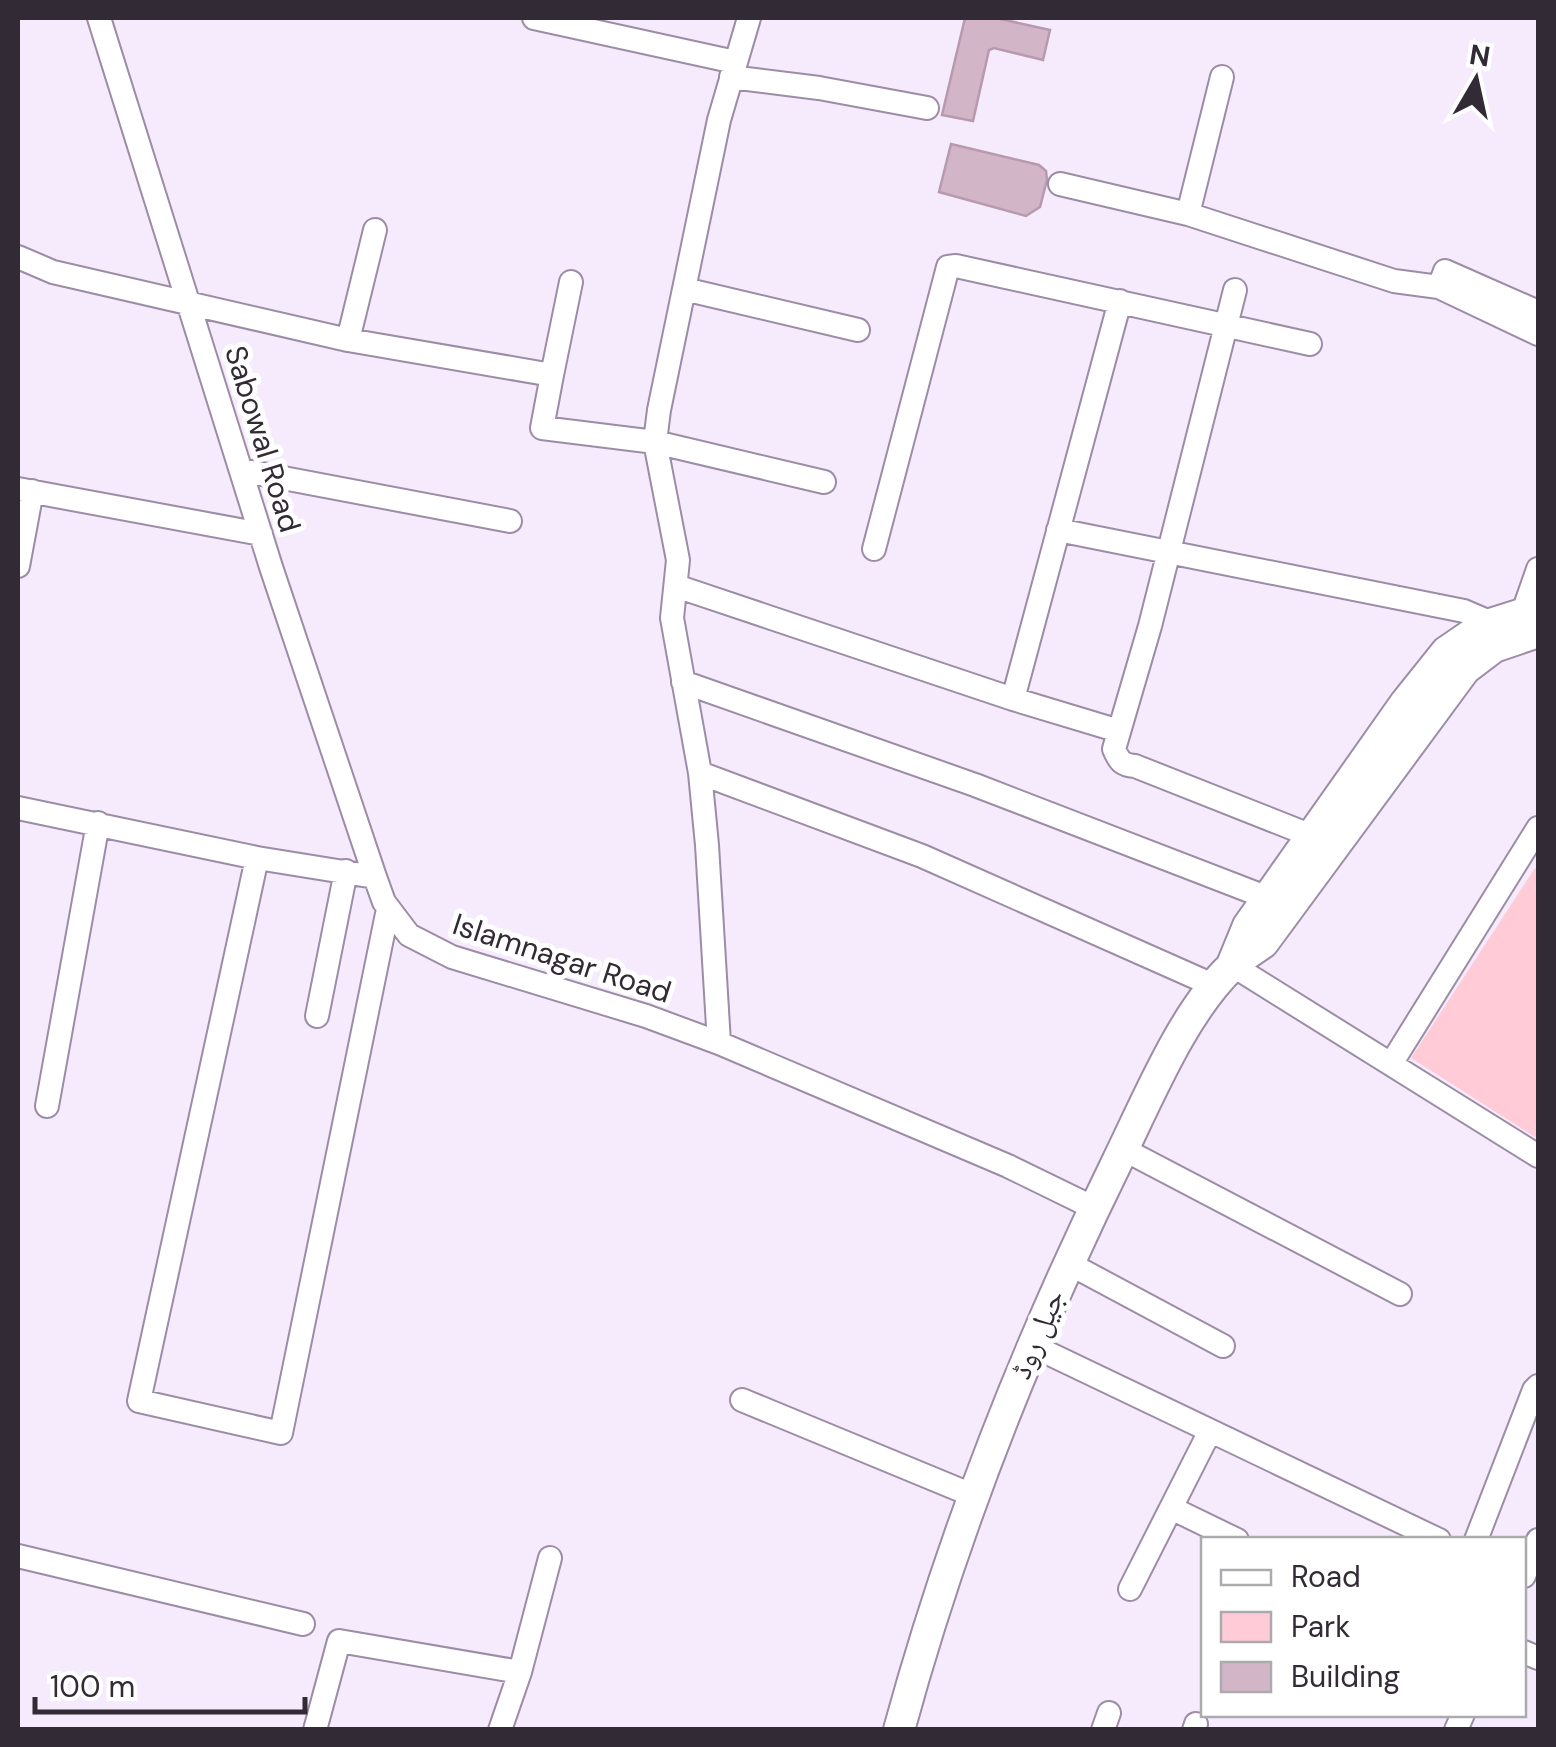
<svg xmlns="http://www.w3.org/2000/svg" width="1556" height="1747" font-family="'DM Sans','Noto Naskh Arabic',sans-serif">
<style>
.green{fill:#ffcbd6}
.building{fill:#d3b5c8;stroke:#b79aad;stroke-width:2.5}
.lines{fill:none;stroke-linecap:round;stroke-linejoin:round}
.minor-casing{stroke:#9c8ca6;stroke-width:26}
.major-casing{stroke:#9c8ca6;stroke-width:34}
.minor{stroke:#fff;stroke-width:22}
.major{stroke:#fff;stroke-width:30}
.labels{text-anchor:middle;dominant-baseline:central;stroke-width:10;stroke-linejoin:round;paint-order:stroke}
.street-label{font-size:30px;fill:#322b36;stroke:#fff}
</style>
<rect width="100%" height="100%" fill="#f5ebfc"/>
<path class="green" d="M1535,868L1538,869V1139L1411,1058Z"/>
<path class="building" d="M965,18H996L1050,30L1043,60L994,48L989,50L973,121L942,115Z
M951,144L1039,165L1046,171L1047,180L1040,207L1026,216L939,192Z"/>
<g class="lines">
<defs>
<path id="minor" d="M99,18L271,567L375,877L384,902L409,935L452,957L646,1016L719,1043L1008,1166L1094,1208
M534,18L735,62
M731,77L819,88L927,108
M1060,184L1188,214L1394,281L1439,287L1538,334
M1188,214L1222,77
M18,257L53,272L348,340L375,230
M1439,287L1445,271L1538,312
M684,289L858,330
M1235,290L1150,626L1114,749C1119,761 1122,765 1135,766L1312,836
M348,340L552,375L571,282
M552,375L542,428L655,442L824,482
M241,470L510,521
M18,489L261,534
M1058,530L1464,611L1492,623
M874,549L948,267L956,266L1310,344
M18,566L32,491
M676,586L1013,699L1119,731
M1523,612L1538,569
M683,682L975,785L1268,898
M1013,699L1120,301
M700,773L922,856L1215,986
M18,808L257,858L375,877
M257,858L139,1401L281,1433L388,909
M1232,965L1538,1156
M317,1016L346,871
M719,1043L707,845L700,773L672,618L678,560L655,442L659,410L719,120L749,18
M1391,1064L1538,828
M47,1106L98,823
M1123,1149L1400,1294
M1068,1263L1223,1346
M1031,1345L1439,1540
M742,1400L972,1495
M1171,1508L1237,1540
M1476,1540L1534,1390L1538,1386
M18,1556L303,1624
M1524,1576L1538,1540
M1130,1589L1210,1431
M1524,1652L1538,1658
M315,1730L339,1641L520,1672
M500,1730L520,1672L550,1558
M1103,1730L1109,1713
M1194,1730L1196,1724
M1456,1730L1463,1714"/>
<path id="major" d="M1232,965L1248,926L1406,702L1446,652L1484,626L1538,609
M899,1730C953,1532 1027,1345 1117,1162C1147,1101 1183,1012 1232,966C1241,957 1253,950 1263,943L1465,669L1494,647L1538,632"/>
</defs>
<use href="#minor" class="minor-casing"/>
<use href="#major" class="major-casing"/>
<use href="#minor" class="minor"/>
<use href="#major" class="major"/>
</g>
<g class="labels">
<g class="street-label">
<text transform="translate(263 439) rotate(73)">Sabowal Road</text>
<text transform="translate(562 958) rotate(18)">Islamnagar Road</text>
<text transform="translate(1037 1334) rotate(-67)">جیل روڈ</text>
</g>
</g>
<rect width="1556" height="1747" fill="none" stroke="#322b36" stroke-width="40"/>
<rect x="1201" y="1537" width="325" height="180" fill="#ffffff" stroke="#adaaaf" stroke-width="2.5"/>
<rect x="1221" y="1570" width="50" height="15" fill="#ffffff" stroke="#adaaaf" stroke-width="2.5"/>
<text x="1291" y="1587" font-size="30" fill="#322b36">Road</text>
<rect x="1221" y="1612" width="50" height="30" fill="#ffcbd6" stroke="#adaaaf" stroke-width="2.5"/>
<text x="1291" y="1637" font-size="30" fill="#322b36">Park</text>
<rect x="1221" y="1662" width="50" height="30" fill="#d3b5c8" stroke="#adaaaf" stroke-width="2.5"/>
<text x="1291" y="1687" font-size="30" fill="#322b36">Building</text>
<g transform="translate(1476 80) rotate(9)" stroke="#ffffff" stroke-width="8" paint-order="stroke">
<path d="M0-8L18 38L0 25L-18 38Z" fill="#322b36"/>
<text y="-15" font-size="28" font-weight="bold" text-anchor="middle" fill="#322b36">N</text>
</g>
<path d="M35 1697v15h270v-15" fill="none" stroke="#322b36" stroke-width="5"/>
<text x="50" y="1697" font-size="30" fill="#322b36" stroke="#ffffff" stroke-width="8" paint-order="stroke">100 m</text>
</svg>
